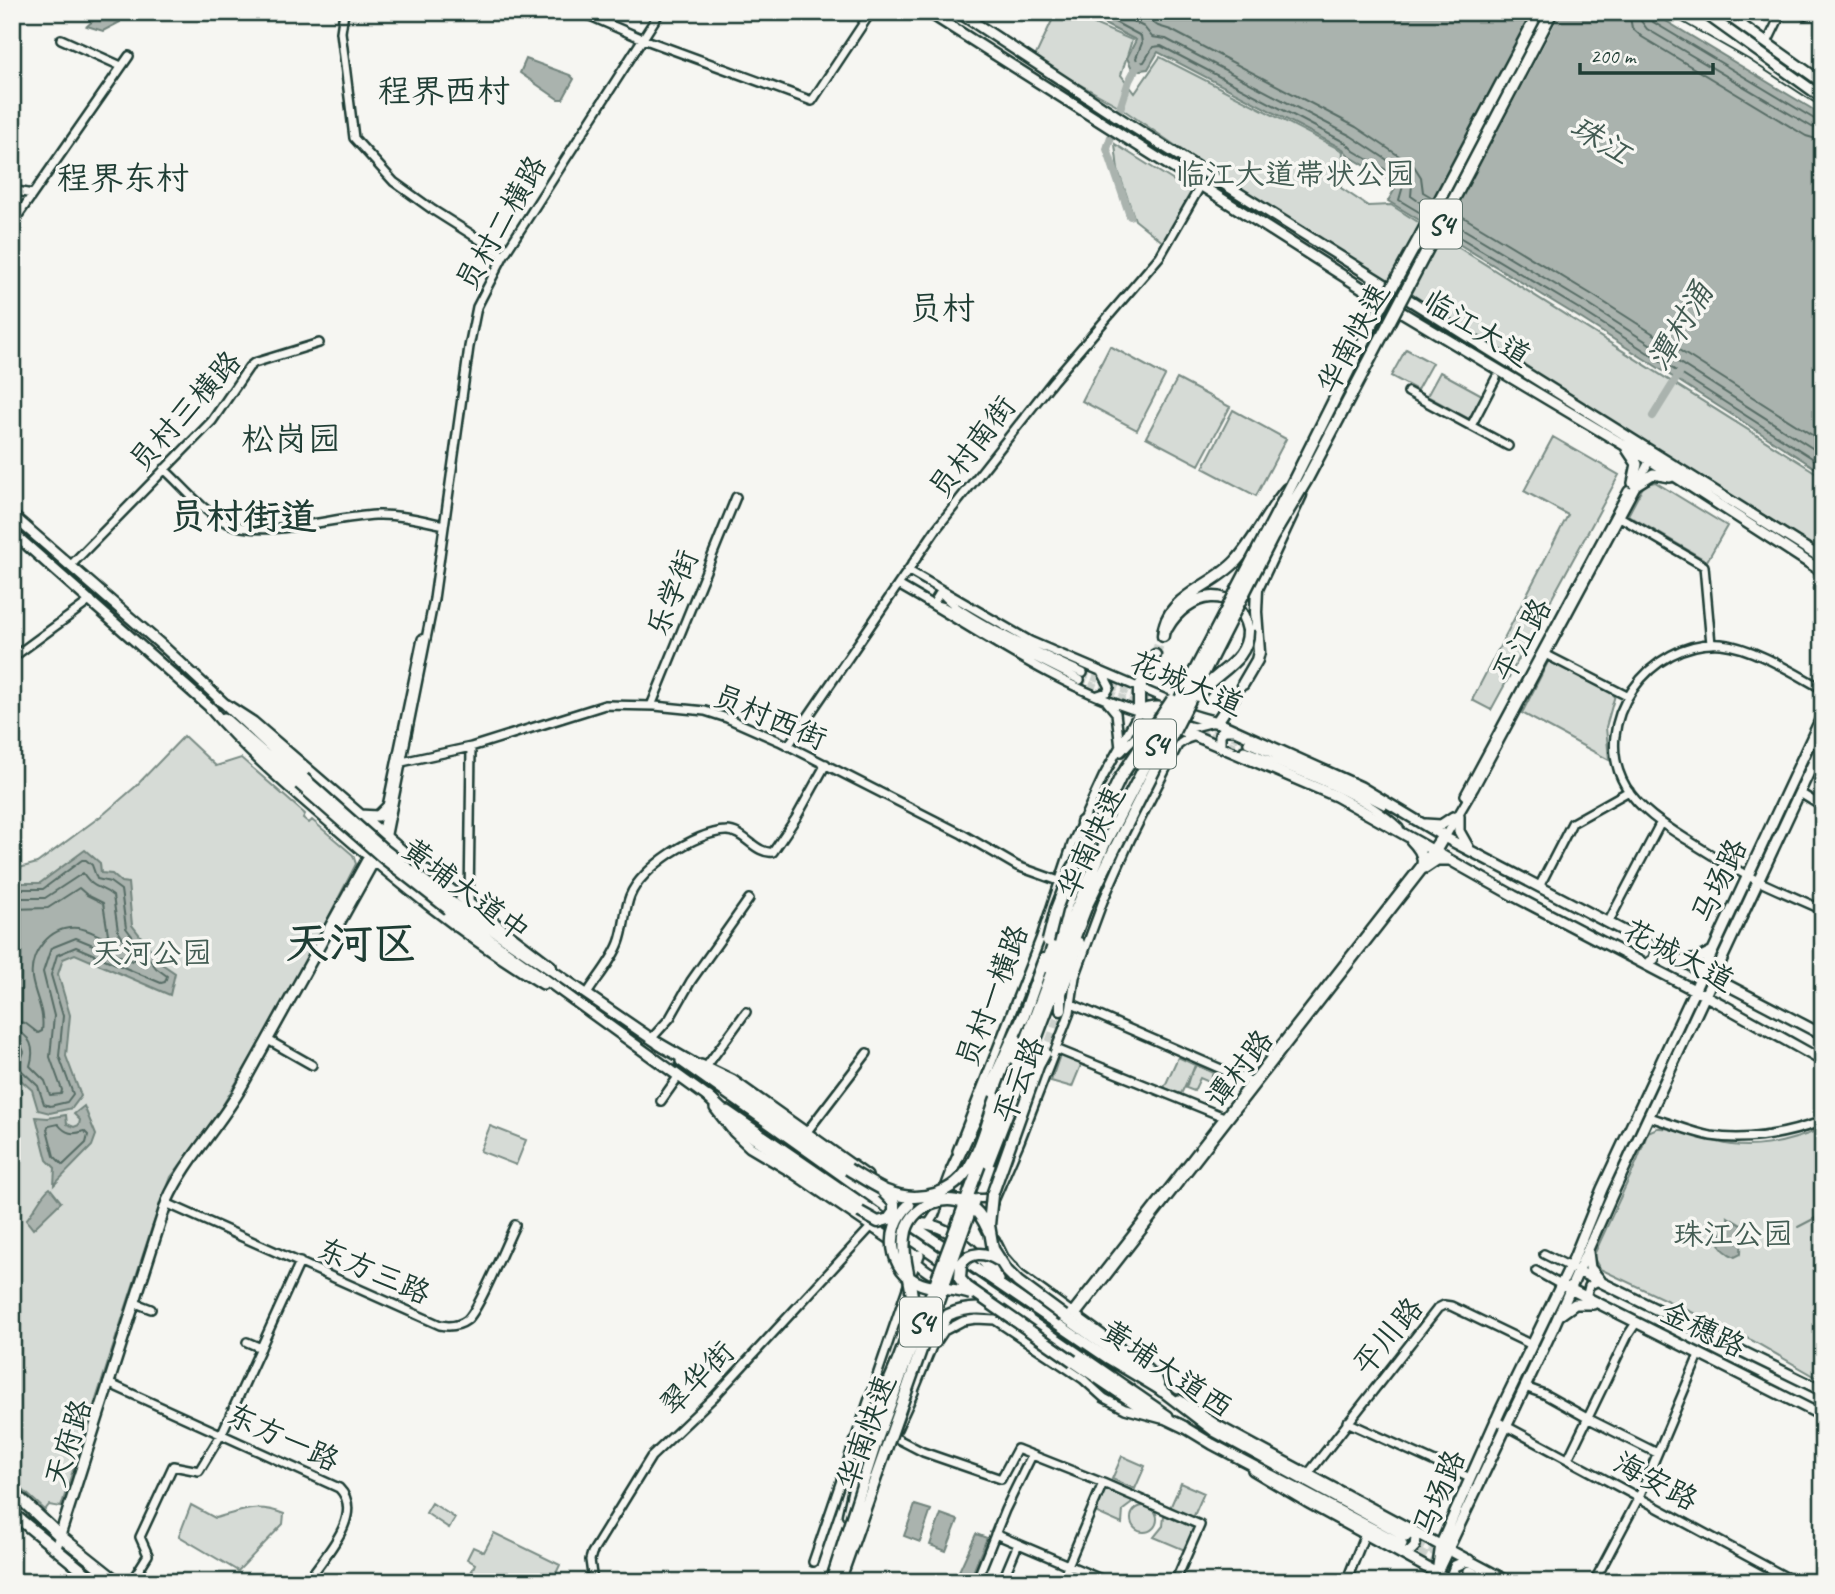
<svg xmlns="http://www.w3.org/2000/svg" width="1835" height="1594" font-family="Caveat,'LXGW WenKai TC',sans-serif">
<style>
.green{fill:#d6dbd6;stroke:#7a8c85;stroke-width:2}
.water{fill:#aab3ae;stroke:#72847d;stroke-width:2}
.pier{fill:#f6f6f2}
.lines{fill:none;stroke-linecap:round;stroke-linejoin:round}
.shore{stroke:#576c65;stroke-width:2}
.stream{stroke:#72847d;stroke-width:2}
.river{stroke:#aab3ae;stroke-width:8}
.minor-tunnel{stroke:#cbd1cc;stroke-width:7;stroke-dasharray:7 3.5;stroke-linecap:butt}
.major-tunnel{stroke:#cbd1cc;stroke-width:9;stroke-dasharray:9 4.5;stroke-linecap:butt}
.highway-tunnel{stroke:#cbd1cc;stroke-width:10;stroke-dasharray:10 5;stroke-linecap:butt}
.minor-casing{stroke:#1f3d34;stroke-width:12}
.major-casing{stroke:#1f3d34;stroke-width:14}
.highway-casing{stroke:#1f3d34;stroke-width:15}
.minor{stroke:#f6f6f2;stroke-width:7}
.major{stroke:#f6f6f2;stroke-width:9}
.highway{stroke:#f6f6f2;stroke-width:10}
.tram{stroke:#1f3d34;stroke-width:2}
.major-bridge-casing{stroke:#1f3d34;stroke-width:14;stroke-linecap:butt}
.highway-bridge-casing{stroke:#1f3d34;stroke-width:15;stroke-linecap:butt}
.major-bridge{stroke:#f6f6f2;stroke-width:9}
.highway-bridge{stroke:#f6f6f2;stroke-width:10}
.labels{text-anchor:middle;dominant-baseline:central;stroke-width:7;stroke-linejoin:round;paint-order:stroke}
.shield{fill:#f6f6f2;stroke:#60746d;stroke-width:2}
.shield-label{font-size:28px;font-weight:bold;fill:#1f3d34}
.park-label{font-size:30px;fill:#445d54;stroke:#f6f6f2}
.street-label{font-size:30px;fill:#1f3d34;stroke:#f6f6f2}
.water-label{font-size:32px;font-style:italic;fill:#425a52;stroke:#f6f6f2}
.quarter-label{font-size:33px;fill:#1f3d34;stroke:#f6f6f2}
.district-label{font-size:37px;font-weight:bold;fill:#1f3d34;stroke:#f6f6f2}
.town-label{font-size:44px;font-weight:bold;fill:#1f3d34;stroke:#f6f6f2}
</style>
<rect width="100%" height="100%" fill="#f6f6f2"/>
<filter id="ink" filterUnits="userSpaceOnUse"><feTurbulence type="fractalNoise" baseFrequency=".0143" numOctaves="2"/><feDisplacementMap in="SourceGraphic" scale="14" xChannelSelector="R" yChannelSelector="G"/><feConvolveMatrix kernelMatrix="1 2 1 2 8 2 1 2 1" color-interpolation-filters="sRGB"/></filter>
<g filter="url(#ink)">
<path class="green" d="M1056,12H1066L1132,40L1121,75L1135,93L1160,57L1343,151L1341,188L1368,206L1391,205L1823,477V552L1353,261L1224,179L1115,104L1034,59Z
M1115,144L1193,193L1164,243L1135,220L1118,170Z
M1110,346L1165,376L1137,430L1082,401Z
M1406,349L1432,363L1417,390L1391,376Z
M1440,372L1482,395L1469,419L1427,396Z
M1177,379L1230,407L1199,465L1146,437Z
M1233,410L1286,439L1256,496L1203,468Z
M1553,437L1619,475L1491,710L1472,700L1568,515L1524,491Z
M1655,482L1727,526L1707,561L1628,515L1644,485Z
M1549,660L1615,695L1606,727L1609,760L1522,713Z
M184,736L216,766L241,758L305,814L303,818L309,823L312,820L353,855L356,864L289,994L214,1120L171,1177L152,1227L61,1507L49,1505L45,1510L12,1480V870L37,863L105,813L135,787Z
M1061,1052L1083,1060L1072,1087L1051,1081Z
M1178,1057L1195,1065L1191,1075L1196,1065L1213,1073L1209,1082L1200,1078L1194,1091L1186,1088L1190,1075L1181,1094L1164,1088Z
M490,1126L526,1140L516,1165L480,1151Z
M1657,1128C1682,1127 1707,1142 1732,1145C1763,1149 1795,1140 1823,1128V1381L1753,1341L1600,1269L1593,1257L1637,1161L1648,1132Z
M1122,1456L1145,1466L1135,1489L1112,1479Z
M1181,1483L1204,1493L1193,1518L1170,1508Z
M1105,1487L1135,1501L1123,1510L1122,1524L1095,1512Z
M432,1503L455,1518L449,1528L426,1513Z
M191,1505L215,1518C242,1511 256,1503 284,1514L283,1524L238,1571L179,1536Z
M1131 1519a13 13 0 1 1 26 0a13 13 0 1 1-26 0Z
M1164,1515L1197,1529L1187,1551L1154,1537L1163,1526Z
M494,1533L560,1565L552,1582H484L470,1575L475,1564L467,1559L473,1547L484,1552Z"/>
<path class="water" d="M103,12H122L120,22L103,31L87,26Z
M1080,12H1651L1809,107L1823,116V473L1577,316L1388,201L1397,185L1349,156L1343,149L1158,52L1148,69L1133,71L1127,58L1136,40Z
M526,59L570,75L574,79L563,99H558L520,73Z
M85,850L100,863L101,873L112,874L121,882L128,883L132,925L162,964L175,973L170,995L75,954L63,959L58,974L70,1015L66,1056L81,1096L72,1108L50,1113L38,1110L32,1090L12,1072V1061L18,1054L12,1045V883H40Z
M84,1106L96,1135L92,1146L54,1185L55,1168L47,1160L36,1117L48,1118L66,1115L67,1124L74,1127L79,1125L80,1120L74,1114Z
M50,1188L61,1202L33,1229L26,1220C34,1211 42,1193 50,1188Z
M1728,1217L1743,1226C1743,1236 1741,1244 1741,1254L1735,1257C1717,1249 1714,1237 1729,1224Z
M915,1505L931,1510L920,1542L904,1536Z
M941,1514L958,1520L946,1551L930,1545Z
M976,1534L987,1538L969,1582H954Z"/>
<path class="pier" d="M1532,12H1561L1442,237L1421,223Z"/>
<g class="lines">
<path class="shore" d="M1096,12L1141,36L1142,43L1136,58L1138,63L1144,62L1153,47L1161,46L1346,143L1354,151L1401,179L1403,186L1399,200L1424,215
M1115,12L1144,27L1152,37L1166,39L1351,136L1407,173L1412,184L1411,196L1428,208
M1138,12L1158,26L1171,30L1356,127L1414,166L1421,177L1423,192L1433,198
M1629,12L1632,28L1642,37L1806,136L1823,141
M1640,12L1641,21L1647,29L1812,127L1823,130
M1648,12L1653,22L1816,120L1823,121
M1455,212L1591,294L1823,442
M1450,221L1586,303L1823,455
M1446,229L1581,310L1823,465
M12,889H43L82,860H86L92,865L97,879L110,882L121,890L126,928L156,968L167,976L165,982L161,983L76,947L57,955L51,975L63,1016L59,1056L73,1094L67,1102L50,1106L44,1104L38,1086L18,1067L24,1052L20,1043L12,1040
M12,898H45L83,873C95,891 100,885 113,896L118,931L136,958L132,961L76,938L51,948L43,972L54,1016L50,1057L62,1090L61,1094L50,1095L45,1081L30,1066C35,1050 32,1033 12,1031
M12,909L48,908L79,888L87,895L103,903L108,934L103,937C95,934 87,929 78,928C51,925 29,952 32,978C35,997 45,1011 42,1031L38,1033L25,1023L12,1021
M58,1124C66,1134 73,1135 84,1131L88,1135L86,1143L63,1165L54,1156L47,1129L49,1126Z"/>
<path class="stream" d="M1798,1227L1823,1214"/>
<path class="river" d="M1130,216L1107,149L1129,81L1138,64
M1653,416L1681,371"/>
<path class="minor-tunnel" d="M1083,673L1160,706
M1080,680L1166,717
M1203,724L1248,743
M1190,727L1244,750"/>
<path class="major-tunnel" d="M1406,1536L1469,1571
M1407,1546L1466,1578"/>
<path class="highway-tunnel" d="M1155,655L1160,642
M1017,1142L1061,1010
M864,1444L872,1421"/>
<defs>
<path id="minor" d="M344,12L341,32L354,138L394,182L433,210L504,255
M581,12L643,39L812,101L871,12
M1799,12L1805,15
M61,39L121,66
M1767,43L1782,12
M12,190L32,194
M12,224L129,56
M1408,392L1508,446
M1471,426L1496,378
M164,469C183,486 202,511 225,522C265,540 331,517 375,515C398,514 421,520 444,525
M1620,517L1704,566L1711,644
M71,565L212,421L249,367L254,363L319,343
M909,571L1030,641L1175,703
M900,586C978,630 1053,685 1140,712
M1543,653L1627,696
M12,658L91,600
M1080,680L1012,646L944,607L933,604L941,591C948,612 1058,662 1083,673
M1823,689C1794,673 1753,647 1721,644C1650,639 1588,723 1626,787C1640,810 1664,825 1686,839C1707,852 1728,866 1750,877C1774,889 1799,899 1823,910
M1098,695L1107,692L1110,687L1103,674
M1107,702L1116,713L1120,748
M651,706L736,497
M1175,723L1194,727L1214,722
M1248,743L1343,784L1384,805
M788,746L937,528L1053,381L1160,256L1201,185
M1244,750C1292,769 1362,792 1399,828
M1121,752C1130,742 1140,729 1154,732
M402,762L471,747L605,705L655,706L705,711L727,718L779,741L962,834L1017,866L1059,881
M1800,793L1823,807
M1465,795L1628,491
M381,835L422,639
M386,839L434,599L469,347L477,307L504,255L660,12
M1539,887L1572,823L1629,791
M469,904L471,747
M1608,923L1661,822
M587,994C597,978 612,961 619,943C625,928 624,911 630,896C641,868 695,832 726,831C744,830 756,855 773,852L796,818L826,764
M1072,1004L1251,1082
M651,1039L670,1018L691,981L749,899
M268,1040L312,1065
M1056,1049L1224,1117
M706,1067L746,1012
M661,1101L678,1077
M1649,1117C1670,1123 1690,1132 1711,1136C1749,1142 1787,1134 1823,1121
M806,1133L867,1053
M957,1151L1041,937L1072,844L1103,777L1139,712
M955,1181C960,1198 977,1201 994,1197
M166,1203L440,1325C450,1327 459,1326 467,1320C479,1310 506,1243 515,1225
M993,1203L1020,1141L1070,1012L1075,977L1103,901L1130,840L1178,745L1187,739L1196,736
M929,1223L935,1214L953,1166
M995,1239L1004,1257L1018,1273L1142,1363L1158,1379L1162,1391
M1544,1254L1574,1269
M1536,1271L1561,1285
M1586,1298L1589,1286L1598,1281
M138,1304L151,1309
M1072,1312L1422,864L1443,833
M1076,1315L1437,851L1474,788L1651,458
M247,1342L261,1348
M936,1343L944,1331L963,1321L976,1319L995,1320L1083,1379L1104,1398L1125,1409L1162,1419
M108,1383L339,1488C366,1515 323,1557 307,1582
M1525,1387L1544,1394L1587,1418L1657,1453
M1495,1420L1795,1582
M1347,1422L1470,1478
M897,1429L914,1392
M894,1437L923,1452L1001,1479L1017,1449L1103,1483
M1568,1459L1628,1335L1636,1323
M1308,1474L1438,1308L1444,1305L1451,1306L1532,1345
M860,1506L870,1481
M995,1534L1108,1582
M813,1562L916,1262
M131,1582L148,1555L140,1537L173,1466L199,1471L222,1433L300,1262
M593,1582L590,1560L592,1553L651,1457L714,1397L871,1227
M976,1582L1005,1510L1032,1455
M1002,1582L1018,1544
M1061,1582L1103,1483L1200,1525L1175,1582
M1346,1582L1365,1534
M1594,1582L1639,1497L1699,1355
M1817,1582L1823,1568
M1822,1582L1823,1581"/>
<path id="major" d="M928,12L1378,298L1656,464L1823,572
M958,12L1130,125L1823,559
M1703,12L1823,98
M1723,12L1823,83
M1627,449L1637,464L1633,483
M1637,484L1653,474L1670,477
M12,515L165,648L304,778
M12,532L213,710
M219,700L253,722L420,866L551,966
M210,708C245,749 285,784 326,819C394,879 465,937 543,984
M1139,712L1336,796L1514,896L1723,1005L1823,1061
M224,718L299,784
M1217,722L1361,787L1446,838L1823,1035
M1220,747V734L1224,730H1233
M359,815L378,816L388,806
M1459,816V831L1468,847
M1425,824L1441,825L1453,817
M1411,840C1418,847 1424,855 1422,864
M1425,868L1437,860H1449
M453,903L665,1048
M448,909L713,1101
M337,927L386,839
M1682,960H1695L1711,952
M1646,965L1654,959L1657,948
M681,1061L912,1225L1109,1359L1162,1391L1214,1431L1406,1536
M701,1065L732,1080L867,1176
M715,1108L734,1132L750,1147L792,1172L918,1258
M727,1111L889,1222
M912,1225C944,1216 981,1257 999,1280
M900,1231L1168,1416
M1588,1252L1590,1268L1600,1280
M919,1255L916,1262C932,1277 948,1283 970,1285
M988,1267L1013,1268
M1578,1271L1823,1391
M1566,1287L1823,1416
M1561,1314L1575,1304H1593
M1179,1400L1216,1425L1264,1451L1509,1582
M1179,1424L1212,1444L1402,1544
M1253,1470L1307,1502L1453,1582
M56,1548L167,1201C185,1161 216,1130 238,1093L381,835
M1399,1552H1409L1415,1546L1416,1538L1410,1529
M1439,1568L1554,1326L1612,1195L1823,742
M1469,1571L1489,1582
M1437,1573L1441,1544L1501,1409L1574,1258L1602,1189L1823,714
M1466,1578L1472,1582
M1454,1582L1452,1574L1455,1566L1469,1560"/>
<path id="highway" d="M1422,233L1539,12
M1167,628C1187,592 1237,581 1248,630
M1163,636C1165,596 1211,588 1236,561C1256,539 1268,511 1287,489
M1155,655L1139,688V712C1164,699 1189,718 1217,722L1235,695
M1243,684L1257,660L1259,652L1256,612L1257,589L1301,495
M1081,870L1085,852L1082,822
M1046,967L1063,914L1076,881
M1061,1010V993L1079,943
M1023,1018L1044,959
M659,1044L718,1078L848,1169
M1017,1065L1069,925L1105,843
M1025,1068L1087,905L1115,848
M708,1097L743,1130L860,1212
M996,1098L1016,1039
M952,1170L1024,1014
M1064,1316L1138,1369L1162,1391
M1073,1361L1138,1405L1184,1427
M911,1394L935,1335L948,1315C973,1303 1002,1310 1028,1318
M12,1491L59,1535L118,1582
M12,1513L96,1582
M848,1515L864,1444"/>
</defs>
<use href="#minor" class="minor-casing"/>
<use href="#major" class="major-casing"/>
<use href="#highway" class="highway-casing"/>
<use href="#minor" class="minor"/>
<use href="#major" class="major"/>
<use href="#highway" class="highway"/>
<path class="tram" d="M1665,12L1748,59L1823,108"/>
<defs>
<path id="major-bridge" d="M304,778L385,850L453,903
M299,784L383,858L448,909"/>
<path id="highway-bridge" d="M1198,696C1213,672 1249,663 1248,630
M1105,843L1294,480L1373,322L1422,233
M1115,848L1272,538L1306,481L1552,12
M1048,941L1056,909L1071,871L1096,829L1120,778L1172,700
M1045,1053L1038,1066L992,1195L989,1225L993,1249L1007,1271L1018,1282L1064,1316
M988,1163L1025,1068
M848,1169C861,1177 873,1185 886,1191C918,1204 955,1195 971,1164C983,1144 988,1119 996,1098
M909,1205C884,1228 888,1271 921,1284C937,1290 955,1288 971,1294
M860,1212L878,1222L889,1219L894,1212V1203L883,1192
M998,1260C985,1252 970,1251 961,1264L960,1279L967,1287L1073,1361
M872,1421C885,1389 903,1355 911,1321C918,1290 899,1261 906,1231C914,1202 952,1190 975,1210C982,1216 985,1224 989,1232
M831,1582L877,1439L1017,1065
M839,1582L974,1200"/>
</defs>
<use href="#major-bridge" class="major-bridge-casing"/>
<use href="#highway-bridge" class="highway-bridge-casing"/>
<use href="#major-bridge" class="major-bridge"/>
<use href="#highway-bridge" class="highway-bridge"/>
</g>
</g>
<g class="labels">
<g class="shield">
<rect x="1420" y="199.5" width="42" height="49" rx="5"/>
<rect x="1134" y="719.5" width="42" height="49" rx="5"/>
<rect x="900" y="1297.5" width="42" height="49" rx="5"/>
</g>
<g class="shield-label">
<text x="1441" y="224">S4</text>
<text x="1155" y="744">S4</text>
<text x="921" y="1322">S4</text>
</g>
<g class="park-label">
<text x="1295" y="174">临江大道带状公园</text>
<text x="152" y="953">天河公园</text>
<text x="1733" y="1234">珠江公园</text>
</g>
<g class="street-label">
<text transform="translate(501 223) rotate(-60)">员村二横路</text>
<text transform="translate(1477 328) rotate(31)">临江大道</text>
<text transform="translate(1353 338) rotate(-62)">华南快速</text>
<text transform="translate(185 411) rotate(-48)">员村三横路</text>
<text transform="translate(972 447) rotate(-52)">员村南街</text>
<text transform="translate(672 593) rotate(-68)">乐学街</text>
<text transform="translate(1522 640) rotate(-62)">平江路</text>
<text transform="translate(1187 683) rotate(23)">花城大道</text>
<text transform="translate(770 717) rotate(23)">员村西街</text>
<text transform="translate(1091 842) rotate(-65)">华南快速</text>
<text transform="translate(1719 881) rotate(-65)">马场路</text>
<text transform="translate(466 890) rotate(37)">黄埔大道中</text>
<text transform="translate(1679 955) rotate(28)">花城大道</text>
<text transform="translate(992 996) rotate(-69)">员村一横路</text>
<text transform="translate(1239 1069) rotate(-52)">谭村路</text>
<text transform="translate(1019 1080) rotate(-69)">平云路</text>
<text transform="translate(374 1271) rotate(24)">东方三路</text>
<text transform="translate(1703 1329) rotate(26)">金穗路</text>
<text transform="translate(1388 1336) rotate(-50)">平川路</text>
<text transform="translate(1167 1369) rotate(34)">黄埔大道西</text>
<text transform="translate(697 1378) rotate(-45)">翠华街</text>
<text transform="translate(866 1432) rotate(-70)">华南快速</text>
<text transform="translate(283 1437) rotate(25)">东方一路</text>
<text transform="translate(68 1443) rotate(-72)">天府路</text>
<text transform="translate(1656 1481) rotate(28)">海安路</text>
<text transform="translate(1439 1493) rotate(-68)">马场路</text>
</g>
<g class="water-label">
<text transform="translate(1601 140) rotate(32)">珠江</text>
<text transform="translate(1680 326) rotate(-59)">潭村涌</text>
</g>
<g class="quarter-label">
<text x="444" y="91">程界西村</text>
<text x="123" y="178">程界东村</text>
<text x="942" y="308">员村</text>
<text x="291" y="439">松岗园</text>
</g>
<g class="district-label">
<text x="243" y="516">员村街道</text>
</g>
<g class="town-label">
<text x="351" y="943">天河区</text>
</g>
</g>
<rect width="1835" height="1594" fill="none" stroke="#f6f6f2" stroke-width="42"/>
<rect x="21" y="21" width="1793" height="1552" fill="none" stroke="#1f3d34" stroke-width="2.5" filter="url(#ink)"/>
<path d="M1580 63v10h133v-10" fill="none" stroke="#1f3d34" stroke-width="3.5"/>
<text x="1590" y="63" font-size="21" fill="#1f3d34" stroke="#f6f6f2" stroke-width="5" paint-order="stroke">200 m</text>
</svg>
